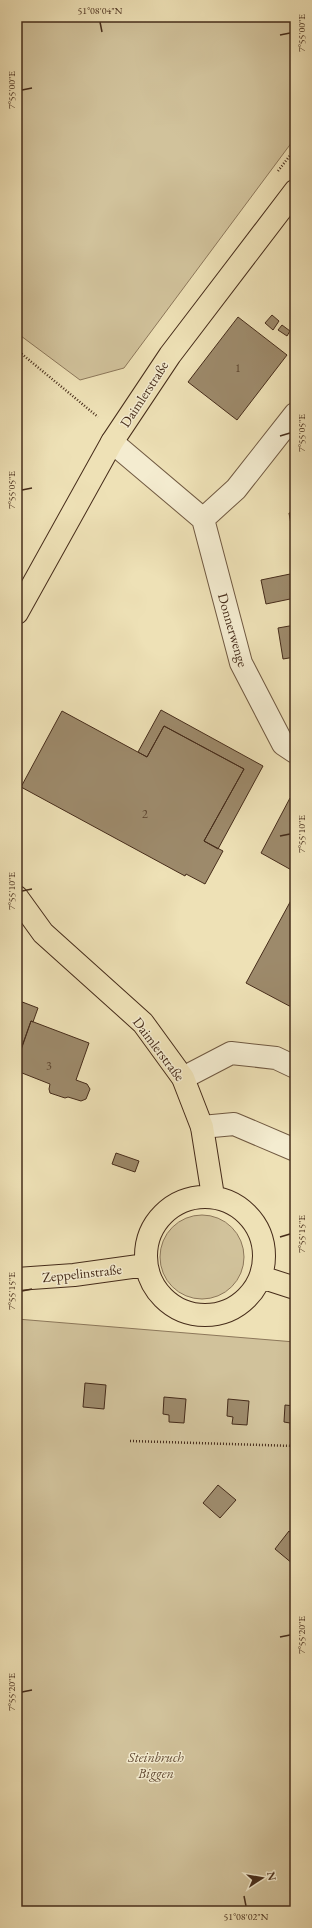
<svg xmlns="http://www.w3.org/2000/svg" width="312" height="1928" font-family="'EB Garamond',serif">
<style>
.green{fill:#d1c29b;stroke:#8c775a}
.building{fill:#9d8a6b;stroke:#462c1a}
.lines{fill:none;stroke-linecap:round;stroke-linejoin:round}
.minor-casing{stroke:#705941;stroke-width:24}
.major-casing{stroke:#462c1a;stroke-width:24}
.path{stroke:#462c1a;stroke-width:2.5;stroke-dasharray:1 2;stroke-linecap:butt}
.minor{stroke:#f4ecd0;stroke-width:22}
.major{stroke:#eee1b6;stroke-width:22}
.ticks{fill:none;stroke:#462c1a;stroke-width:1.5}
.labels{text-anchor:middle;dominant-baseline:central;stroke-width:3;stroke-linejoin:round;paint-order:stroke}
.number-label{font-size:12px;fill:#5c442e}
.street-label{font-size:14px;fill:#462c1a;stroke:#f4ecd0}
.park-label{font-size:14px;font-style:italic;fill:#624a34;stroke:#f4ecd0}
.neatline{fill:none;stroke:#462c1a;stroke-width:1.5}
.ticks-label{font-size:10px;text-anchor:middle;fill:#462c1a}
</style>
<rect width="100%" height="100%" fill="#eee1b6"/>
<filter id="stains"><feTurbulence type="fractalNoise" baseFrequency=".005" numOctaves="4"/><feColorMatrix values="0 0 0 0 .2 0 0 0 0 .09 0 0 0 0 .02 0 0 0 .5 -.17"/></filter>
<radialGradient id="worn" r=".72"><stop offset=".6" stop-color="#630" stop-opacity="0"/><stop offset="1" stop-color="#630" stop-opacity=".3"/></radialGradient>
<path class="green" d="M17,17H295V138L124,368L80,380L17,333Z
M160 1257a42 42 0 1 1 84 0a42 42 0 1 1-84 0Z
M17,1319L295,1342V1911H17Z"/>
<path class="building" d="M272,315L279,321L273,330L265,323Z
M238,317L287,355L237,420L188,382Z
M282,325L290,331L287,336L278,330Z
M295,512V536H293L289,513Z
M295,573V598L266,604L261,580Z
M295,625V657L283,659L278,628Z
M161,710L263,766L218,849L204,841L244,769L164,726L147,757L138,752Z
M62,711L147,757L164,726L244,769L204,841L223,851L205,884L186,874L185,876L21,787Z
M290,798L295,801V872L261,853Z
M295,893V1009L246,983Z
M17,1000L38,1008L33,1022L31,1021L19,1056L17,1055Z
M31,1021L89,1043L76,1080L87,1084L90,1089L86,1099L81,1101L68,1097L65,1098L50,1093L49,1089L50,1084L17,1071V1060Z
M116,1153L139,1161L135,1172L112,1164Z
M85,1383L106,1385L104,1409L83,1407Z
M164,1397L186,1399L184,1423L169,1422V1415L163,1414Z
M228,1399L249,1401L247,1425L232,1424L233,1417L227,1416Z
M285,1405L295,1406V1430H290V1423L284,1422Z
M218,1485L236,1500L220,1518L203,1503Z
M289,1531L295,1536V1561L293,1564L275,1549Z"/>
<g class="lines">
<defs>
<path id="minor" d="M112,442L203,519L241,663L283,744L295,752
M203,519L236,489L295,414
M183,1078L231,1053L276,1058L295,1067
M202,1127L234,1124L295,1150"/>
<path id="major" d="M17,613L112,442L170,355L295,191
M17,897L43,933L143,1023L183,1078L202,1127L213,1196
M146 1256a59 59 0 1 1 118 0a59 59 0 1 1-118 0Z
M261,1277L295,1288
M17,1279L74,1275L146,1265"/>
</defs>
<use href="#minor" class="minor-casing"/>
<use href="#major" class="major-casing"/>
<path class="path" d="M278,171L295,149
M17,350L98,417
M130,1441L295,1446"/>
<use href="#minor" class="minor"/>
<use href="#major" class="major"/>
</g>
<path class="ticks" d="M100,22L102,32M280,35L290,33M22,90L32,88M280,436L290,433M22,490L32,488M280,836L290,834M22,891L32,889M280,1237L290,1234M22,1291L32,1289M280,1637L290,1635M22,1692L32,1690M244,1896L246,1906"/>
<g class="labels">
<g class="number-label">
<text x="238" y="368">1</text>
<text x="145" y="814">2</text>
<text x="49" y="1066">3</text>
</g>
<g class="street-label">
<text transform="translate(144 394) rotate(-57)">Daimlerstraße</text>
<text transform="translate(233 630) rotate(74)">Donnerwenge</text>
<text transform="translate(159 1049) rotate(53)">Daimlerstraße</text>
<text transform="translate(82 1273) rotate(-6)">Zeppelinstraße</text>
</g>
<g class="park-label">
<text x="156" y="1757">Steinbruch<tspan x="156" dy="16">Biggen</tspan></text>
</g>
</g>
<rect width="312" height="1928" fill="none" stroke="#eee1b6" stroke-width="44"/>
<g transform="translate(262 1878) rotate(78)" stroke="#f4ecd0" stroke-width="3" paint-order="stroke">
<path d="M0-3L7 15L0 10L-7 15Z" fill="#462c1a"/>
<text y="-6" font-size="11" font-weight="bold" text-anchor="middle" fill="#462c1a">N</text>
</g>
<rect x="22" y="22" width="268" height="1884" class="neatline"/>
<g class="ticks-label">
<text x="100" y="14">51°08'04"N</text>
<text transform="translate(301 33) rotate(-90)" y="4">7°55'00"E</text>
<text transform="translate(11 90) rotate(-90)" y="4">7°55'00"E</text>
<text transform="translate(301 433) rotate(-90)" y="4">7°55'05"E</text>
<text transform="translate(11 490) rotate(-90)" y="4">7°55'05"E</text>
<text transform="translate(301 834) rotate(-90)" y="4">7°55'10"E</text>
<text transform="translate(11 891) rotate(-90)" y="4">7°55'10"E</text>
<text transform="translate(301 1234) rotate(-90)" y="4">7°55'15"E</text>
<text transform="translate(11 1291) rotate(-90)" y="4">7°55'15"E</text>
<text transform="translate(301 1635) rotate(-90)" y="4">7°55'20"E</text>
<text transform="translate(11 1692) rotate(-90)" y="4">7°55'20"E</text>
<text x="246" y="1920">51°08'02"N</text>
</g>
<rect width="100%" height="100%" filter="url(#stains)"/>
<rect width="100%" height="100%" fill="url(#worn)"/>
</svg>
